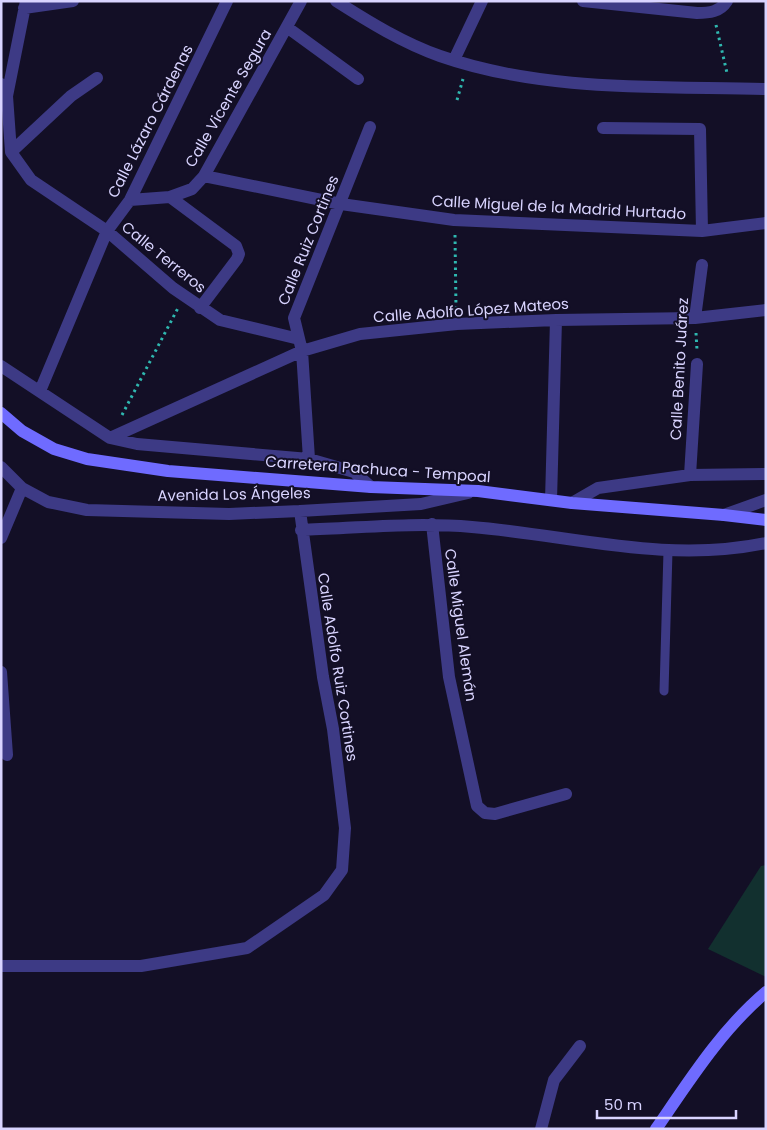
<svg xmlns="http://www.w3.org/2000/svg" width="767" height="1130" font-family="Poppins,sans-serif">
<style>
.grass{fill:#12302f}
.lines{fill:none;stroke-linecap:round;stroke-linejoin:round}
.path{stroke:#2fb8b0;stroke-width:3;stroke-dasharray:2.5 4;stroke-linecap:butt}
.service{stroke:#3d3a85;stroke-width:9}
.minor{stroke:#3d3a85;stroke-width:12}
.secondary{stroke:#6f6bff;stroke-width:12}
.labels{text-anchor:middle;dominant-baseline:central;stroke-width:4;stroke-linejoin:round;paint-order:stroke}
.street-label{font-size:15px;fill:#d9d4ff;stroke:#130f26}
</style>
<rect width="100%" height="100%" fill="#130f26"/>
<path class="grass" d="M766,865V977L708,949L761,866Z"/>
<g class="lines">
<path class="path" d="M716,25L727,73
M457,100L463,79
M455,235L456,309
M696,333L697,350
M122,415L178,308"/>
<path class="service" d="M664,691L668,551"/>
<path class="minor" d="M336,1C369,22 403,43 440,56C543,92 658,86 766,89
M583,1L697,13C709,13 720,12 727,1
M24,8L73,1
M288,28L358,79
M454,60L482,1
M1,84L7,96L11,152L31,180L107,231L173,288L220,320L299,339
M7,96L26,1
M603,128L700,129L702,231
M11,152L71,96L97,78
M204,176L341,204L454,220L702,231L766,223
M170,197L192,189L204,176L301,1
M130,200L170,197L236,246L239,254L237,259L200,308
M695,318L702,265
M1,366L110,438L137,444L309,459L354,472L371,487
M40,391L107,231L130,200L227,1
M110,438L302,351L360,334L457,324L556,320L695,318L766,310
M309,459L302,351L294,318L370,127
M1,467L22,488L48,502L87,510L229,514L300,511L421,504L468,493
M690,475L697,364
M551,500L556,320
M572,503L598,488L690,475L766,474
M724,515L766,500
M432,524L449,677L477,806L485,813L495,814L566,794
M301,530C358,528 415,522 472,527C570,535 666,564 766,543
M1,538L22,488
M1,672L7,755
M1,966H141L247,948L324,895L342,870L345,828L333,729L323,677L300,511
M541,1129L554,1080L580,1046"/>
<path class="secondary" d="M1,413L22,431L54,449L87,459L168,471L371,487L478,491L572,503L724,515L766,520
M656,1129C689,1081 721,1030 766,992"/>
</g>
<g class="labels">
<g class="street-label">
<text transform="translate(228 98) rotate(-60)">Calle Vicente Segura</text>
<text transform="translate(150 121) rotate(-63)">Calle Lázaro Cárdenas</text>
<text transform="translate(559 207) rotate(3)">Calle Miguel de la Madrid Hurtado</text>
<text transform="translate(308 240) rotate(-68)">Calle Ruiz Cortines</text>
<text transform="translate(164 257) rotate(39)">Calle Terreros</text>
<text transform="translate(471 310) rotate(-4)">Calle Adolfo López Mateos</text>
<text transform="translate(679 369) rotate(-87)">Calle Benito Juárez</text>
<text transform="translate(378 469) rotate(4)">Carretera Pachuca - Tempoal</text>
<text transform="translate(234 494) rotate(-1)">Avenida Los Ángeles</text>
<text transform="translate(461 625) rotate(82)">Calle Miguel Alemán</text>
<text transform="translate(338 667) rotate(81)">Calle Adolfo Ruiz Cortines</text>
</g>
</g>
<rect width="767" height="1130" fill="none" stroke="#d9d4ff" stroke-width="5"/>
<path d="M597 1110v8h139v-8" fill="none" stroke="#d9d4ff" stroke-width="2.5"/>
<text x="604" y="1110" font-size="15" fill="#d9d4ff" stroke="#130f26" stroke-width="4" paint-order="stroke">50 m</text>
</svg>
